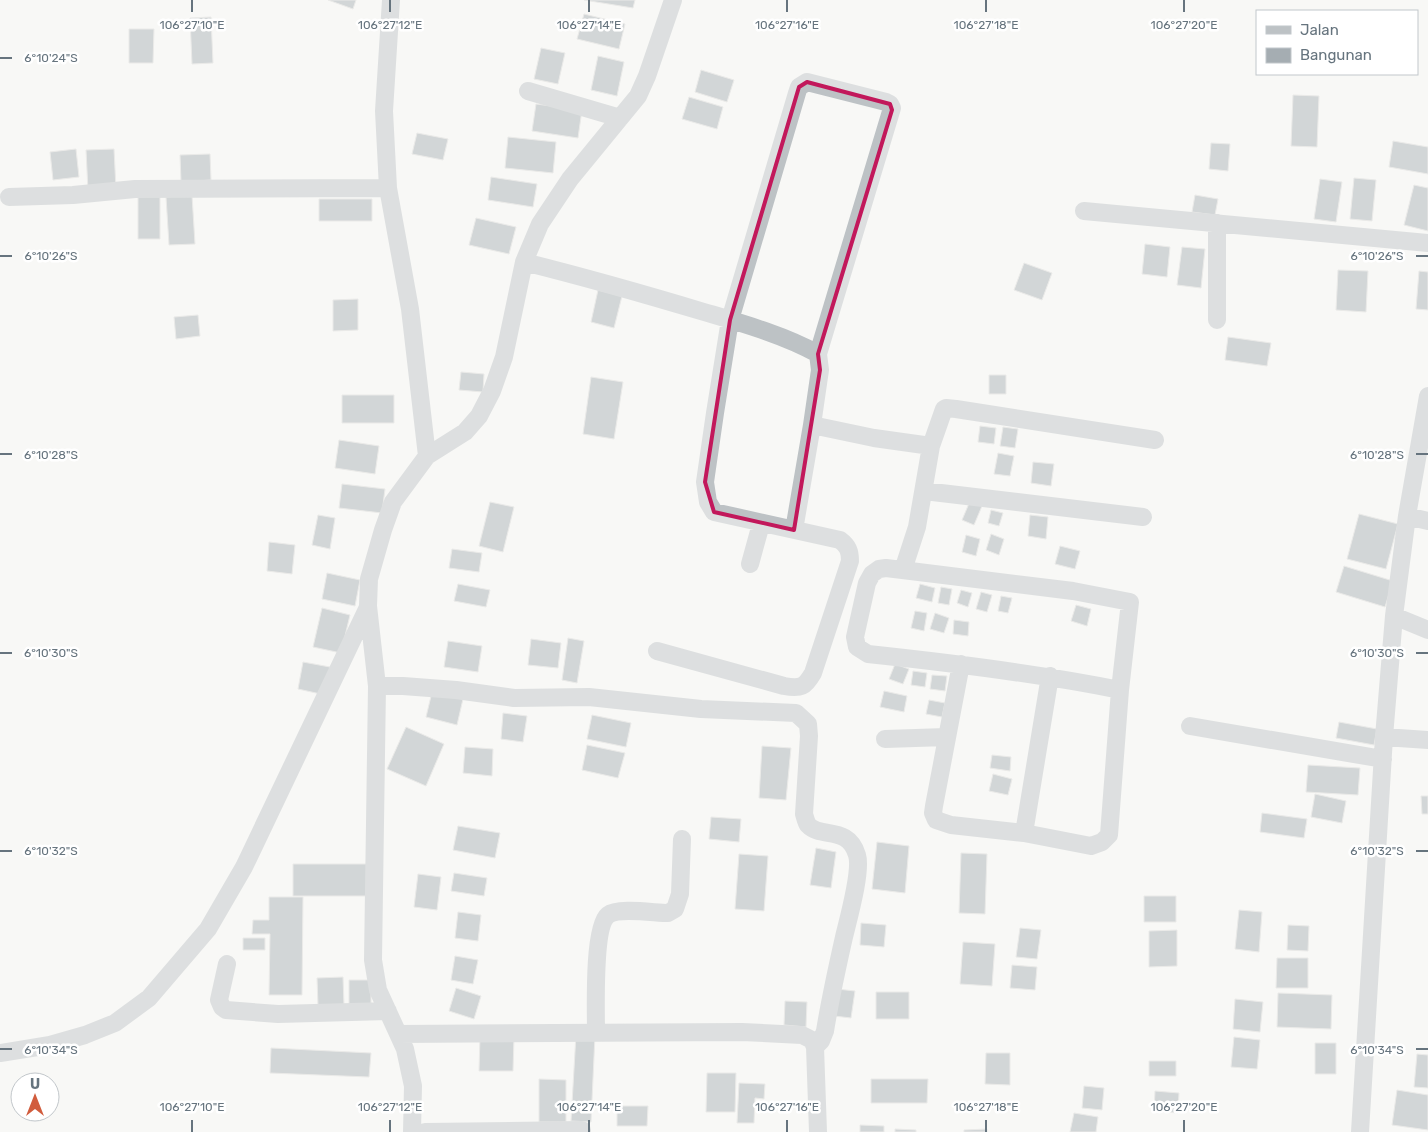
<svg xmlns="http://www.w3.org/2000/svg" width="1428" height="1132" font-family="Rubik,sans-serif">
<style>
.building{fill:#a5adb2;stroke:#dadad8}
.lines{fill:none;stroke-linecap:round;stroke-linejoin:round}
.minor{stroke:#bdc2c5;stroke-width:18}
.marked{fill:none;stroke:#c2185b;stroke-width:4;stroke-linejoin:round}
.ticks{fill:none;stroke:#66747e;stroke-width:2}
.ticks-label{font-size:12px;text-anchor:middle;fill:#66747e;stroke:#fff;stroke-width:5;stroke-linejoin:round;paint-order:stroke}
</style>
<rect width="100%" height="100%" fill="#f8f8f6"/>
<path class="building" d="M328,0H356L353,9Z
M584,0H635L633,8Z
M584,14L625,24L619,49L577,39Z
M211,17L213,63L192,64L190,18Z
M129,29H154L153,63H129Z
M541,48L565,53L558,84L534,79Z
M598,56L624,62L617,96L591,90Z
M701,70L734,80L727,102L695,92Z
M1293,95L1319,96L1317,147L1291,146Z
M689,97L723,107L717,129L682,119Z
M536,104L582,110L578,138L532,131Z
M417,133L448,139L443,160L412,154Z
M508,137L556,142L553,173L505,168Z
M1393,141L1428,147V174L1389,167Z
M1211,143L1230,144L1228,171L1209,169Z
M76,149L79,177L53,180L50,152Z
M114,149L116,189L88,191L86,150Z
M210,154L211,180L181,182L180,155Z
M491,177L537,184L533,207L488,200Z
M1354,178L1376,180L1372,221L1350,219Z
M1320,179L1342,182L1336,222L1314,219Z
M1414,185L1428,188V231L1404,225Z
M138,193H160V239H138Z
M192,195L195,244L169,245L166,197Z
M1195,195L1218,199L1215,215L1192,212Z
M319,199H372V221H319Z
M476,218L516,227L509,254L469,245Z
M1145,244L1170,247L1167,277L1142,274Z
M1182,247L1205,249L1201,288L1177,285Z
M1024,263L1052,273L1042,300L1014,290Z
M1338,270L1368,271L1366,312L1336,310Z
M1419,271L1428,272V310L1416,309Z
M598,290L622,296L614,328L591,322Z
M358,299V330L333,331V300Z
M198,315L200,336L176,339L174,317Z
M1228,337L1271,343L1267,366L1225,360Z
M461,372L484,374L483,392L459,390Z
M989,375H1006V394H989Z
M591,377L623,382L614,439L583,434Z
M342,395H394V423H342Z
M980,426L996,428L994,444L978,442Z
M1003,427L1018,429L1015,448L1000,446Z
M339,440L379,446L375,474L335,468Z
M998,453L1014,456L1010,476L994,474Z
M1033,462L1054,464L1051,486L1031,483Z
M342,484L385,489L382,513L339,508Z
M970,501L982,506L974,525L962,520Z
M490,502L514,507L503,552L479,546Z
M991,510L1003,513L999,526L988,523Z
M1359,514L1398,524L1386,569L1347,559Z
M318,515L335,518L330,549L312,545Z
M1030,515L1048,517L1046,539L1028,536Z
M991,534L1004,539L999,555L986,550Z
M966,535L980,539L976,556L962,552Z
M269,542L295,545L292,574L267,571Z
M1060,546L1080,551L1075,569L1055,564Z
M452,549L482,553L479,572L449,568Z
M1344,566L1393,581L1385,607L1336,592Z
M327,573L360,580L355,606L322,599Z
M458,584L490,590L486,607L454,601Z
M920,584L935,588L932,602L916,598Z
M941,587L952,589L949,605L938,603Z
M961,590L972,593L968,607L957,603Z
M981,592L992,595L987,612L976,609Z
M1001,596L1012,598L1008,613L998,611Z
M1076,605L1091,609L1087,626L1071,621Z
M322,608L350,615L341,653L313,647Z
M915,611L927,613L924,631L911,628Z
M935,613L949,618L944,633L930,629Z
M954,620L969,622L968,636L953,634Z
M568,638L584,641L577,683L562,680Z
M531,639L561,643L558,668L528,665Z
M448,641L482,646L478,672L444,667Z
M303,662L330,667L325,695L298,689Z
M895,664L909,669L903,684L889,679Z
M913,671L927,673L925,687L911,685Z
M932,675L947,676L945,691L930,689Z
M884,691L907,696L904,712L880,707Z
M432,692L463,699L457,725L426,717Z
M929,700L945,703L942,717L926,714Z
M503,713L527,716L523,742L501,739Z
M592,715L631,723L626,747L587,739Z
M1339,722L1377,729L1374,745L1336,738Z
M406,727L444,744L426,786L387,769Z
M587,745L625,753L618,778L582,770Z
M762,746L791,748L786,800L759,798Z
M465,747L493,749L492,776L463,773Z
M992,755L1011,757L1010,771L990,768Z
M1308,765L1360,768L1358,795L1306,792Z
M993,774L1012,779L1008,795L989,791Z
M1315,794L1346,801L1342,823L1311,817Z
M1421,796H1428V814H1422Z
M1262,813L1307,819L1304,838L1260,832Z
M711,817L741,819L739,842L709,839Z
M458,826L500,833L495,858L453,850Z
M877,842L909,846L905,893L872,889Z
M816,848L836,852L831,888L810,885Z
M961,853L987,854L985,914L959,913Z
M739,854L768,856L764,911L735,909Z
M293,864H369V896H293Z
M454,873L487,878L484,896L451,891Z
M418,874L441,877L437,910L414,907Z
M1144,896H1176V922H1144Z
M269,897H303L302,995H269L270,934H252L253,920H269Z
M1239,910L1262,912L1259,952L1235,949Z
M458,912L481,915L478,941L455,938Z
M861,923L886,925L884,947L860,945Z
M1288,925L1309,926L1308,951L1287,950Z
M1020,928L1041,930L1037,959L1016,957Z
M1177,930V966L1149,967V931Z
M243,938H265V950H243Z
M963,942L995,944L992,986L960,984Z
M455,956L478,960L473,984L451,980Z
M1277,958H1308V988H1276Z
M1012,965L1037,967L1035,990L1010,988Z
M343,977L344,1005L318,1006L317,978Z
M349,980H371V1004H349Z
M456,988L481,996L474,1019L449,1011Z
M837,989L855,991L851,1018L834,1016Z
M876,992H909V1019H876Z
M1278,993L1332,995L1331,1029L1277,1027Z
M1235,999L1263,1002L1260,1032L1233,1029Z
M785,1001L807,1002L806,1027L784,1025Z
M576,1034L595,1035L591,1122L571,1121Z
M480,1036L514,1037L513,1071H479Z
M1234,1037L1260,1040L1257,1069L1231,1067Z
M1315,1043H1336V1074H1315Z
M271,1048L371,1053L369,1077L270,1073Z
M986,1053H1010V1085L985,1084Z
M1417,1054L1428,1055V1088L1414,1087Z
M1149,1061H1176V1076H1149Z
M707,1073H736L735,1112H706Z
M539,1079L566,1080V1122H539Z
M871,1079H928L927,1103H871Z
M739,1083L765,1084L764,1099L755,1098L754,1123H737Z
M1084,1086L1104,1088L1102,1110L1082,1108Z
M1397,1090L1428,1095V1130L1392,1125Z
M1155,1091L1179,1093L1178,1113L1154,1111Z
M617,1106H648L647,1126H617Z
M1074,1113L1098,1117L1096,1132H1070Z
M860,1125L884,1126V1132H860Z
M895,1129L916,1130V1132H895Z
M987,1129V1132H964V1130Z"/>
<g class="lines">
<path class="minor" d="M391,0L384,111L388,188L410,309L427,456
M528,91L620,118
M9,197L73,195L135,189L388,188
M1084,211L1428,243
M1217,223V320
M524,262C584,277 644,294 704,312C741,323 784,335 818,354L820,370L812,425L874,438L931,446
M924,491L1143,517
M1407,516L1428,521
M794,530L812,425
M750,564L761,524
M903,570L917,527L931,446L944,409L946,408L956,409L1155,440
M1394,616L1428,630
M657,651L784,686C801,689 805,687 813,673L850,561C850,551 848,546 840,540L714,512L708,502L705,482L715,413L730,320L797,93L799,87L807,82L886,102L890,104L892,108L818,354
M961,664L934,806L933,813L936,820L951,825L1024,833L1091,846L1102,842L1109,835L1120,690L1130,602L1073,591L886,568L879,569L872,574L867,583L855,637L857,647L868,654C953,663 1036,673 1120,690
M377,686H403L456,690L514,698L589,697L701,709L796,713L808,724L809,736L804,814C805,817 806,822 808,825C821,839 848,825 857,855C862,871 848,920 844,937C837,968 830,1000 825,1031L821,1041L815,1047
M1190,726L1383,759
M1384,737L1428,740
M885,739L946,737
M1024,833L1050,676
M227,964L219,1000L222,1007L226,1010L278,1014L388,1011
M596,1033C596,1012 593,927 608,915C618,907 655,913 668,913L675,909L680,894L682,839
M398,1034L742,1032L802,1035L812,1040L815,1047L818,1132
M0,1053L50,1045L85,1035L115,1023L149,998L208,929L244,867L368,607
M412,1132L413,1086L405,1049L378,990L373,960L377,686L368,606L369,579L383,530L393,502L427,456L465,432L479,416L492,391L504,357L524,262L540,224L570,179L638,96L647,76L673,0
M425,1132L582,1130
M1360,1132L1384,737L1394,616L1407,516L1428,396"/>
</g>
<path d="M0 0H1428V1132H0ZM807,82L890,104L892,110L818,354L820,370L794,530L714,512L705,482L730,320L799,87Z" fill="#f8f8f6" fill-opacity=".55" fill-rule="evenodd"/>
<path class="marked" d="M807,82L890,104L892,110L818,354L820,370L794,530L714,512L705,482L730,320L799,87Z"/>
<path class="ticks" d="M192,0V12M390,0V12M589,0V12M787,0V12M986,0V12M1184,0V12M0,58H12M0,256H12M1416,256H1428M0,454H12M1416,454H1428M0,653H12M1416,653H1428M0,851H12M1416,851H1428M0,1049H12M1416,1049H1428M192,1120V1132M390,1120V1132M589,1120V1132M787,1120V1132M986,1120V1132M1184,1120V1132"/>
<g class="ticks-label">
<text x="192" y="29">106°27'10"E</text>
<text x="390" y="29">106°27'12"E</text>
<text x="589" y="29">106°27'14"E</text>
<text x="787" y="29">106°27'16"E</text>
<text x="986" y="29">106°27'18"E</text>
<text x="1184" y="29">106°27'20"E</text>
<text x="51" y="62">6°10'24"S</text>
<text x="51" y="260">6°10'26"S</text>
<text x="1377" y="260">6°10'26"S</text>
<text x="51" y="459">6°10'28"S</text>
<text x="1377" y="459">6°10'28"S</text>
<text x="51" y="657">6°10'30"S</text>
<text x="1377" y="657">6°10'30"S</text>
<text x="51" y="855">6°10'32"S</text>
<text x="1377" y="855">6°10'32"S</text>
<text x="51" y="1054">6°10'34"S</text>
<text x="1377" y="1054">6°10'34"S</text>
<text x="192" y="1111">106°27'10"E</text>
<text x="390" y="1111">106°27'12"E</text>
<text x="589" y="1111">106°27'14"E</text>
<text x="787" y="1111">106°27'16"E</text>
<text x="986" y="1111">106°27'18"E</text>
<text x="1184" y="1111">106°27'20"E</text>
</g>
<rect x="1256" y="10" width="162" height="65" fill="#ffffff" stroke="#c2c7cb"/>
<rect x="1266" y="26" width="25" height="8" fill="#bdc2c5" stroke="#c2c7cb"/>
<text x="1300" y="35" font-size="15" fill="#66747e">Jalan</text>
<rect x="1266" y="48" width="25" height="15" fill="#a5adb2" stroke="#c2c7cb"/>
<text x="1300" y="60" font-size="15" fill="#66747e">Bangunan</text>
<g transform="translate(35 1097)"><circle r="24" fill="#ffffff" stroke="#c2c7cb"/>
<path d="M0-4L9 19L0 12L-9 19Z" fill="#d15c3d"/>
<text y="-8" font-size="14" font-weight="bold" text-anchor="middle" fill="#66747e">U</text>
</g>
</svg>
